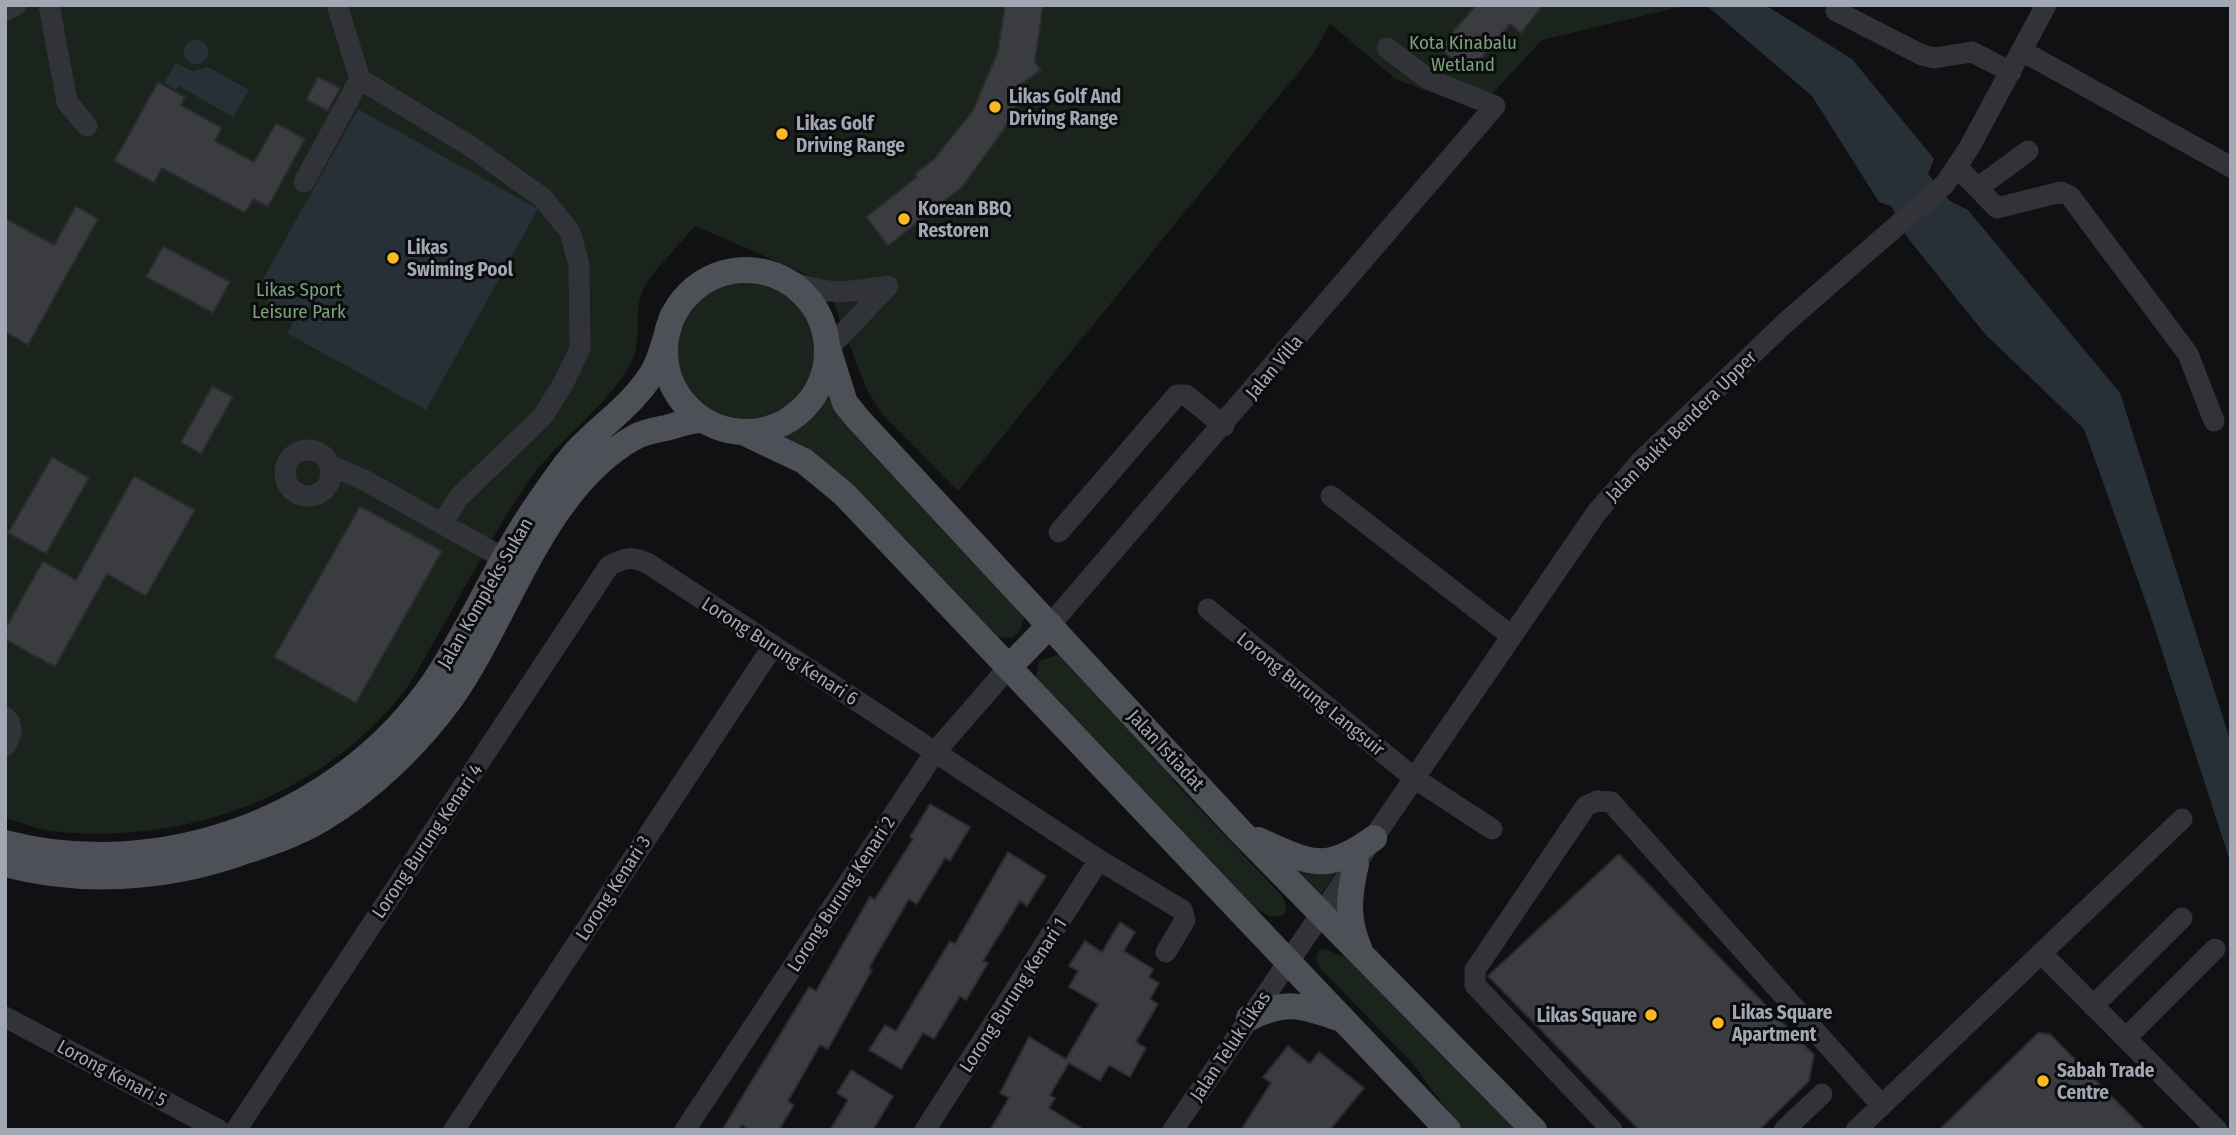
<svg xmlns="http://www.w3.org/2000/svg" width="2236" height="1135" font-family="'Fira Sans Condensed',sans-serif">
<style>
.green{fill:#1b231d}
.water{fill:#273037}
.building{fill:#3b3c40;stroke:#2b2b2f;stroke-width:2}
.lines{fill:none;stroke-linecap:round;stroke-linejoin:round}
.minor{stroke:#323338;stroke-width:21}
.major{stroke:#4e5057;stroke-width:26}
.poi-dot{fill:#fbb821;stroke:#0c0c0e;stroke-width:2.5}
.labels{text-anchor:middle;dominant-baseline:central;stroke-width:6;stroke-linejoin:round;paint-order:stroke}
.park-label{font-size:19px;fill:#78a17b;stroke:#0c0c0e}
.poi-label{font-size:19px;font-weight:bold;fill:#a2a7b4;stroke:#0c0c0e;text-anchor:start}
.street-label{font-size:19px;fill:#a2a7b4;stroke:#0c0c0e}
</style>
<rect width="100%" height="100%" fill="#111113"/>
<path class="green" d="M5,5H1688L1542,40L1478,109L1397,80L1330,24L1314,53L958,491L882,414L866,388L826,283L695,226C683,241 648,276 642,292C633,315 643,343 630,365C603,411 556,440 526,485C493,534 465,588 435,640C425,656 416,675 405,690C323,797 182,846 51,831C36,829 20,822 5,818Z
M677 353a72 72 0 1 1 144 0a72 72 0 1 1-144 0Z
M828,395L834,407L1024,617L1021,629L1013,638L994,637L781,436L806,423Z
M1061,654L1142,735L1178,786L1282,896L1287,907L1283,915L1272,917L1248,905L1036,678L1039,661Z
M1283,857L1344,861L1320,895Z
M1325,949L1354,961L1516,1130H1462L1412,1063L1320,968L1316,957L1320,950Z"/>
<path class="water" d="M1706,5H1765L1852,59L1934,159L1928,174L1950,201L1968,210L2120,393L2231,743V864L2150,614L2084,429L1985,334L1907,237L1891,206L1879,202L1812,96Z
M184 52a12 12 0 1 1 24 0a12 12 0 1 1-24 0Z
M176,63L192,71L208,67L249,90L233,117L179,86L176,90L164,83Z
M358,109L538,209L426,410L287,333L295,319L266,304L275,288L262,281Z"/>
<path class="building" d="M1005,5H1043L1035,62L1041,70L1020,85L1028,98L1017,104L1005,128L962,187L888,246L866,217L917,177L915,174L934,159L973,110L998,51Z
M1476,5H1543L1521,33L1510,24L1469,73L1439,48Z
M318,77L340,88L328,111L306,100Z
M158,82L185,97L181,105L222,128L215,141L254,162L276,123L305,139L268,207L253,199L245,213L162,168L154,183L114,161Z
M76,206L98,219L28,345L5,332V218L54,245Z
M163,246L230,282L213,313L146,277Z
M212,386L233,397L201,454L181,442Z
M52,457L89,478L46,554L8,533Z
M134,476L195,510L146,596L107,574L55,667L5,639V629L43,561L76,580Z
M360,506L442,551L356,703L274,657Z
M930,804L970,827L950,861L945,858L917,904L909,899L869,968L872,970L828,1049L820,1045L788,1101L794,1105L779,1130H750L742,1125L739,1130H722L809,987L816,991L870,897L875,899L913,839L910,837Z
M1008,852L1046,876L1027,906L1020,901L983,961L988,963L966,1000L960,996L934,1039L923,1033L901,1069L869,1050L885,1025L896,1031L950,941L955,944Z
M1619,854L1814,1055L1809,1081L1759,1130H1639L1488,976Z
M1120,922L1135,932L1124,951L1153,969L1149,977L1159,983L1150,999L1158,1004L1136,1042L1146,1048L1130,1077L1109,1065L1100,1081L1069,1063L1050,1095L1055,1098L1049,1108L1084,1130H990L1009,1098L1000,1093L1029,1037L1066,1059L1098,1004L1069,987L1078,971L1069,966L1085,941L1102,952Z
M2038,1033L2050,1034L2145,1130H1939Z
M1288,1046L1310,1064L1319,1052L1364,1088L1330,1130H1241L1271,1083L1263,1077Z
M851,1070L893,1096L873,1130H830L848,1100L837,1093Z"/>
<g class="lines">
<path class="minor" d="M49,5L67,102L87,126
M337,5L360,79L470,146L543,198L570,232L579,265L580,349L563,384L543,416L459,497L442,524
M5,11L16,5
M1836,11L1922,55L1934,58L1972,52L2011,72
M2022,51L2231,167
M1957,167L1997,208L2061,192L2070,196L2188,354L2214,421
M304,182L360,79
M1979,187L2028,151
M789,281C832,296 843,293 888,286
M828,349L888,286
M285 473a23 23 0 1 1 46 0a23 23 0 1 1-46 0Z
M330,465L364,480L505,559
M1331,496L1510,635
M1059,532L1177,395H1186L1224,426
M1208,609L1414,778L1492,829
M1050,625L1495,106L1428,79L1387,48
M5,717C15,726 11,736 5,746
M2041,953L2217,1130
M2093,1006L2182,918
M5,1017L219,1130
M2126,1038L2215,949
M236,1130L609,566C626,557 632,556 649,564L1099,860L1182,910L1185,920L1166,952
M454,1130L773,646
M685,1130L935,752L1009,667
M925,1130L1099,860
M1173,1130L1597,512L1641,461L1785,323L1945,184L1969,148L2046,5
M1612,1130L1475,985V970L1586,806L1597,801L1611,802L1882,1106
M1784,1130L1822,1094
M1856,1130L2182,819"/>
<path class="major" d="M665 351a81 81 0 1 1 162 0a81 81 0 1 1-162 0Z
M828,349L845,403L858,419L1241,832L1534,1130
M745,433L804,461L844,494L1448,1130
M1009,667L1050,625
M1258,840C1310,863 1325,874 1374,838
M5,843C164,884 341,817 434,682C472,626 497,563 535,508C548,489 561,469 576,452C601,425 633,405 653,372C662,356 666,335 672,317
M5,864C79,884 163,879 234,855C263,845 296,835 322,819C371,790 419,743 452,697C510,614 543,488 635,437C644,432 656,430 666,428C678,425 689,420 702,420
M1356,864C1349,895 1346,918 1359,948
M1249,1018C1285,1000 1301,1005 1338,1018"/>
</g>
<g class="poi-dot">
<circle cx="995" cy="107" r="7"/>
<circle cx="782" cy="134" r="7"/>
<circle cx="904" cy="219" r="7"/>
<circle cx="393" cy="258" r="7"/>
<circle cx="1651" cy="1015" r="7"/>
<circle cx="1718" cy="1023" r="7"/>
<circle cx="2043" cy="1081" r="7"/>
</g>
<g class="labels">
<g class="park-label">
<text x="1463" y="42">Kota Kinabalu<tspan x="1463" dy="22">Wetland</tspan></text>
<text x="299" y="289">Likas Sport<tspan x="299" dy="22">Leisure Park</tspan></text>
</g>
<g class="poi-label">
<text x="1009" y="96">Likas Golf And<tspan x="1009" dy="22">Driving Range</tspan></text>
<text x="796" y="123">Likas Golf<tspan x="796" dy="22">Driving Range</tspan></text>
<text x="918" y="208">Korean BBQ<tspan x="918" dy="22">Restoren</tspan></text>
<text x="407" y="247">Likas<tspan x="407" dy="22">Swiming Pool</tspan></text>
<text x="1732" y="1012">Likas Square<tspan x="1732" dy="22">Apartment</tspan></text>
<text x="1637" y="1015" text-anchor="end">Likas Square</text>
<text x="2057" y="1070">Sabah Trade<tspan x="2057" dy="22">Centre</tspan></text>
</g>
<g class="street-label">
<text transform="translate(1274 367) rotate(-50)">Jalan Villa</text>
<text transform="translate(1681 426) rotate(-45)">Jalan Bukit Bendera Upper</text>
<text transform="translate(485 593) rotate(-60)">Jalan Kompleks Sukan</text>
<text transform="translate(780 651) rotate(33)">Lorong Burung Kenari 6</text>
<text transform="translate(1311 694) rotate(39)">Lorong Burung Langsuir</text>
<text transform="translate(1166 750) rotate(47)">Jalan Istiadat</text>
<text transform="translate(427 841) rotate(-56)">Lorong Burung Kenari 4</text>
<text transform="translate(613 888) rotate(-57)">Lorong Kenari 3</text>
<text transform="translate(841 894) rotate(-57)">Lorong Burung Kenari 2</text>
<text transform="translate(1013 995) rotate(-57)">Lorong Burung Kenari 1</text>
<text transform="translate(1230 1046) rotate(-56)">Jalan Teluk Likas</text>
<text transform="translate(112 1073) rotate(28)">Lorong Kenari 5</text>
</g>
</g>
<rect width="2236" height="1135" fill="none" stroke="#a2a7b4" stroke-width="14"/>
</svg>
